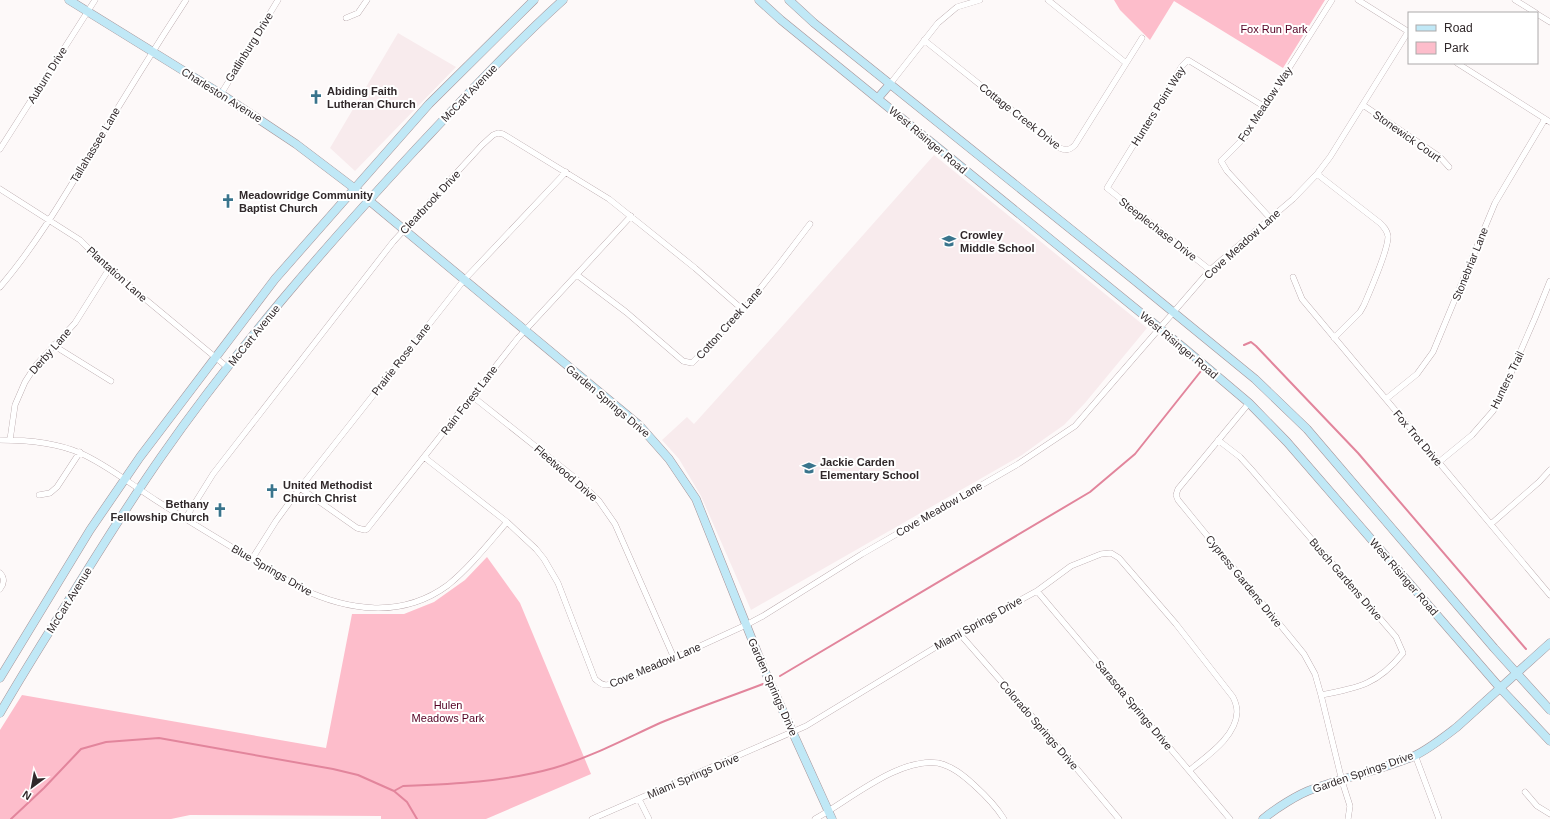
<svg xmlns="http://www.w3.org/2000/svg" width="1550" height="819" font-family="Helvetica,sans-serif">
<style>
.built{fill:#f8ebed}
.green{fill:#fdbdcb}
.lines{fill:none;stroke-linecap:round;stroke-linejoin:round}
.stream{stroke:#e2859c;stroke-width:2}
.street-casing{stroke:#a79397;stroke-width:6}
.secondary-casing{stroke:#a79397;stroke-width:9}
.street{stroke:#fff;stroke-width:5.5}
.secondary{stroke:#c0e8f6;stroke-width:8}
.labels{text-anchor:middle;dominant-baseline:central;stroke-width:4;stroke-linejoin:round;paint-order:stroke}
.park-label{font-size:11px;fill:#540023;stroke:#fff}
.street-label{font-size:11px;fill:#30282a;stroke:#fff}
.poi-label{font-size:11px;font-weight:bold;fill:#30282a;stroke:#fff;text-anchor:start}
</style>
<rect width="100%" height="100%" fill="#fdf9f9"/>
<path class="built" d="M398,33L456,67L355,171L330,148Z
M934,155L1147,328L1085,403L1064,425L1044,439L1022,455L751,610L701,496L679,459L662,440L687,417L694,424L778,331Z"/>
<path class="green" d="M1114,0H1325L1283,68L1174,1L1150,40L1120,10Z
M487,557L520,603L591,774L486,819H381V816L190,815L171,819H0V730L22,695L326,748L352,614H404L434,602L465,580Z"/>
<g class="lines">
<path class="stream" d="M1244,345L1251,342L1256,346L1358,453L1526,649
M780,676L1090,492L1135,454L1201,371
M394,791L407,802L417,819
M11,819L44,788L81,749L106,742L159,738L333,769L358,775L394,791L403,786C454,784 504,782 554,768C591,757 625,739 660,723C694,709 729,697 763,684"/>
<defs>
<path id="street" d="M1048,0L1126,63
M1358,0L1409,32
M1515,0L1536,13
M1537,14L1550,22
M346,18L358,13L367,0
M924,40L1058,147C1065,151 1069,151 1075,145L1142,38
M1457,63L1550,122
M890,84L938,23L957,7L980,0
M221,94L278,0
M1363,105L1440,157L1449,167
M0,149L95,0
M1317,174L1380,223C1384,227 1387,230 1388,236C1389,248 1370,291 1364,305L1360,312L1334,338
M0,189L80,240L109,269L227,367
M1270,218L1227,171L1221,161L1246,136L1332,0
M1210,270L1107,188L1182,66L1188,60L1265,107
M577,275L626,312L683,361L692,363L743,310L778,266L810,224
M1293,277L1302,299L1550,595
M0,287C36,245 64,197 93,149C123,99 154,49 186,0
M53,345L111,381
M472,396L574,477L599,501L615,524L674,658
M1386,399L1417,374L1433,352L1495,203L1545,119
M1249,403L1178,489L1176,495L1178,500L1304,654L1315,674L1321,695L1342,781L1350,806L1348,819
M0,440C27,440 55,442 80,453C106,464 133,486 157,501C204,531 252,559 300,588C348,611 402,619 448,585C470,567 488,544 507,522
M10,440L15,405L25,382L36,365L75,323L109,269
M1218,440L1240,457L1251,469L1396,637L1403,653C1378,684 1359,688 1321,695
M424,457L507,522L536,549L544,559L558,583L595,679C599,682 601,685 606,685C617,685 649,667 663,663L746,625L763,616L862,554L1018,464L1075,426L1210,270L1293,199L1317,174L1330,157L1408,32
M1439,462L1472,435L1493,411L1501,396L1535,318L1550,281
M300,488L357,528L365,530L367,529L518,338L631,216
M39,495L50,493L57,487L80,452
M185,519L213,474L393,242L482,145L493,135L498,133L503,134L609,199L695,268L743,310
M1491,524L1539,482L1550,470
M252,559L276,521L300,488L464,280L566,172
M0,573C5,578 4,584 0,589
M1037,591L1230,819
M959,633L1051,738L1119,819
M1415,755L1439,819
M1525,792L1537,806L1550,814
M639,799L649,819
M592,819L806,726L959,633L1037,591L1071,566L1101,554L1111,553L1119,558L1176,624L1233,697C1235,701 1237,707 1237,712C1236,737 1207,756 1190,770
M815,819C848,801 899,757 938,763C952,766 963,775 974,785C985,795 996,806 1004,819"/>
<path id="secondary" d="M69,0L221,94L296,144L354,188L639,425L669,459L696,499L763,667L832,819
M759,0L781,20L1184,348L1249,403L1287,442L1501,689L1550,741
M789,0L814,23L1134,280L1255,379L1307,429L1494,648L1550,710
M878,98L890,84
M0,678L90,530L140,457L275,279L429,104L534,0
M0,713C20,678 41,645 62,611C94,559 126,507 161,457C237,348 325,247 415,150C463,99 511,47 563,0
M1263,819C1275,809 1298,794 1313,789C1346,777 1381,770 1414,756C1429,749 1444,737 1457,727L1550,643"/>
</defs>
<use href="#street" class="street-casing"/>
<use href="#secondary" class="secondary-casing"/>
<use href="#street" class="street"/>
<use href="#secondary" class="secondary"/>
</g>
<defs>
<symbol id="church-bare" viewBox="-9 -9 18 18"><path d="M-1.2-6h2.4v3.5h3.3v2.4h-3.3V6h-2.4V-.1h-3.3v-2.4h3.3Z" fill="#39748c" stroke="#fff" stroke-width="2.5" paint-order="stroke"/></symbol>
<symbol id="school-bare" viewBox="-9 -9 18 18"><path d="M0-5L7-2L0 1L-7-2ZM-4 1L0 2.5L4 1V4Q0 6-4 4Z" fill="#39748c" stroke="#fff" stroke-width="2.5" paint-order="stroke"/></symbol>
</defs>
<g fill-rule="evenodd">
<use href="#church-bare" x="306" y="87" width="20" height="20"/>
<use href="#church-bare" x="218" y="191" width="20" height="20"/>
<use href="#school-bare" x="939" y="231" width="20" height="20"/>
<use href="#school-bare" x="799" y="458" width="20" height="20"/>
<use href="#church-bare" x="262" y="481" width="20" height="20"/>
<use href="#church-bare" x="210" y="500" width="20" height="20"/>
</g>
<g class="labels">
<g class="park-label">
<text x="1274" y="29">Fox Run Park</text>
<text x="448" y="705">Hulen<tspan x="448" dy="13">Meadows Park</tspan></text>
</g>
<g class="street-label">
<text transform="translate(249 47) rotate(-58)">Gatlinburg Drive</text>
<text transform="translate(47 75) rotate(-58)">Auburn Drive</text>
<text transform="translate(469 93) rotate(-46)">McCart Avenue</text>
<text transform="translate(222 95) rotate(32)">Charleston Avenue</text>
<text transform="translate(1265 104) rotate(-56)">Fox Meadow Way</text>
<text transform="translate(1158 106) rotate(-58)">Hunters Point Way</text>
<text transform="translate(1020 116) rotate(38)">Cottage Creek Drive</text>
<text transform="translate(1407 136) rotate(35)">Stonewick Court</text>
<text transform="translate(928 140) rotate(40)">West Risinger Road</text>
<text transform="translate(95 145) rotate(-59)">Tallahassee Lane</text>
<text transform="translate(430 202) rotate(-47)">Clearbrook Drive</text>
<text transform="translate(1158 229) rotate(38)">Steeplechase Drive</text>
<text transform="translate(1242 244) rotate(-42)">Cove Meadow Lane</text>
<text transform="translate(1470 264) rotate(-68)">Stonebriar Lane</text>
<text transform="translate(117 274) rotate(42)">Plantation Lane</text>
<text transform="translate(729 323) rotate(-48)">Cotton Creek Lane</text>
<text transform="translate(254 335) rotate(-51)">McCart Avenue</text>
<text transform="translate(1179 345) rotate(40)">West Risinger Road</text>
<text transform="translate(50 351) rotate(-49)">Derby Lane</text>
<text transform="translate(401 359) rotate(-52)">Prairie Rose Lane</text>
<text transform="translate(1507 380) rotate(-64)">Hunters Trail</text>
<text transform="translate(469 400) rotate(-52)">Rain Forest Lane</text>
<text transform="translate(608 401) rotate(40)">Garden Springs Drive</text>
<text transform="translate(1418 438) rotate(50)">Fox Trot Drive</text>
<text transform="translate(566 473) rotate(41)">Fleetwood Drive</text>
<text transform="translate(939 509) rotate(-30)">Cove Meadow Lane</text>
<text transform="translate(272 570) rotate(30)">Blue Springs Drive</text>
<text transform="translate(1404 577) rotate(49)">West Risinger Road</text>
<text transform="translate(1346 579) rotate(49)">Busch Gardens Drive</text>
<text transform="translate(1244 581) rotate(51)">Cypress Gardens Drive</text>
<text transform="translate(69 600) rotate(-58)">McCart Avenue</text>
<text transform="translate(978 623) rotate(-29)">Miami Springs Drive</text>
<text transform="translate(655 665) rotate(-23)">Cove Meadow Lane</text>
<text transform="translate(773 687) rotate(66)">Garden Springs Drive</text>
<text transform="translate(1134 705) rotate(50)">Sarasota Springs Drive</text>
<text transform="translate(1039 725) rotate(49)">Colorado Springs Drive</text>
<text transform="translate(1363 772) rotate(-19)">Garden Springs Drive</text>
<text transform="translate(693 776) rotate(-23)">Miami Springs Drive</text>
</g>
<g class="poi-label">
<text x="327" y="91">Abiding Faith<tspan x="327" dy="13">Lutheran Church</tspan></text>
<text x="239" y="195">Meadowridge Community<tspan x="239" dy="13">Baptist Church</tspan></text>
<text x="960" y="235">Crowley<tspan x="960" dy="13">Middle School</tspan></text>
<text x="820" y="462">Jackie Carden<tspan x="820" dy="13">Elementary School</tspan></text>
<text x="283" y="485">United Methodist<tspan x="283" dy="13">Church Christ</tspan></text>
<text x="209" y="504" text-anchor="end">Bethany<tspan x="209" dy="13">Fellowship Church</tspan></text>
</g>
</g>
<rect x="1408" y="12" width="130" height="52" fill="#ffffff" stroke="#aca9aa"/>
<rect x="1416" y="25" width="20" height="6" fill="#c0e8f6" stroke="#aca9aa"/>
<text x="1444" y="32" font-size="12" fill="#30282a">Road</text>
<rect x="1416" y="42" width="20" height="12" fill="#fdbdcb" stroke="#aca9aa"/>
<text x="1444" y="52" font-size="12" fill="#30282a">Park</text>
<g transform="translate(32 787) rotate(212)" stroke="#ffffff" stroke-width="3" paint-order="stroke">
<path d="M0-3L7 15L0 10L-7 15Z" fill="#30282a"/>
<text y="-6" font-size="11" font-weight="bold" text-anchor="middle" fill="#30282a">N</text>
</g>
</svg>
